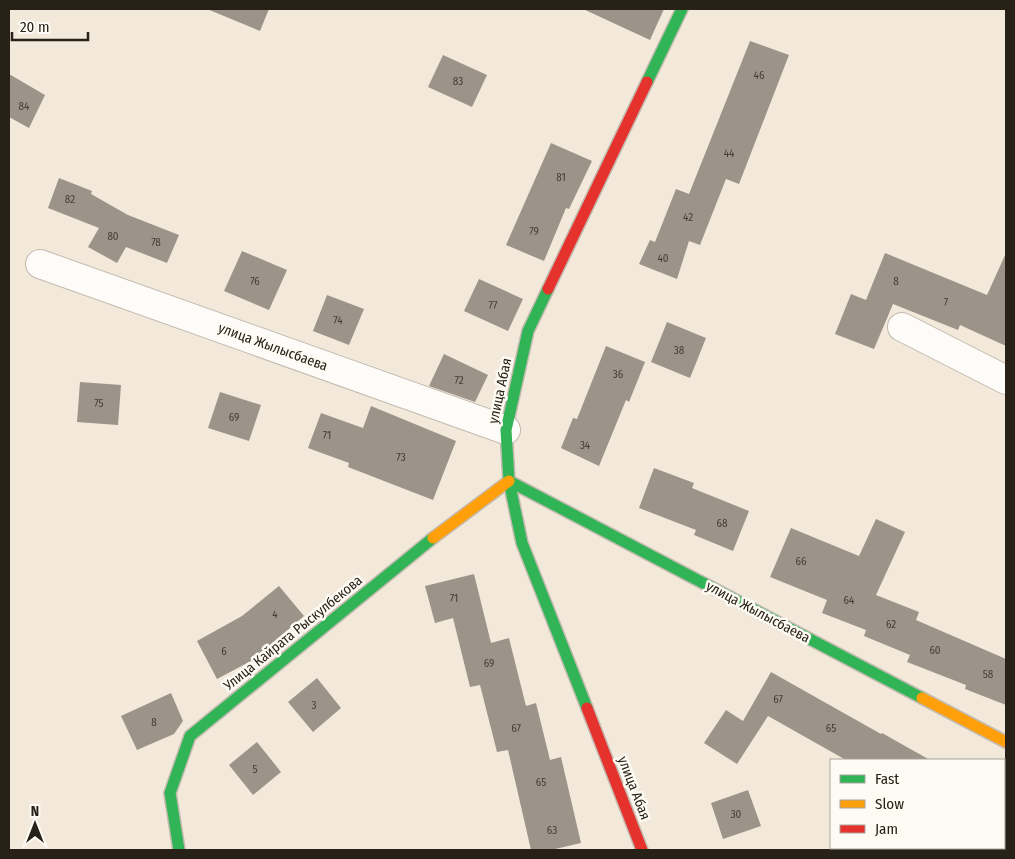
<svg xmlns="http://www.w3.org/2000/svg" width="1015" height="859" font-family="'Fira Sans Condensed',sans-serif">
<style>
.building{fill:#9c9489}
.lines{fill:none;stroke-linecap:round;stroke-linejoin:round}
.street-casing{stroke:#c3bbb0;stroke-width:30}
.fast-casing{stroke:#c3bbb0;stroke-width:14}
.slow-casing{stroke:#c3bbb0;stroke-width:14}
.jam-casing{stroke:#c3bbb0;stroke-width:14}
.street{stroke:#fdfcf9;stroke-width:28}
.fast{stroke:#30b455;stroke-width:11}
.slow{stroke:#ff9f0a;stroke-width:11}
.jam{stroke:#e5322d;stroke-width:11}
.labels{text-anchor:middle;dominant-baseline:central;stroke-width:5;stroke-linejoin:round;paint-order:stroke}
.number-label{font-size:11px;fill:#443e34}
.street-label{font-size:14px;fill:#272117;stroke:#fefbf5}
</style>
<rect width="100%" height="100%" fill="#f2e9da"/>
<path class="building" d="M207,9H269L260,31Z
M583,9H664L650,40Z
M750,41L789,55L739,184L726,179L700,245L689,241L677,279L639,264L650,240L655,242L676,189L689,194Z
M443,55L487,75L472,107L428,87Z
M9,74L45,95L29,128L9,117Z
M551,143L592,161L569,209L566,208L544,261L506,245Z
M59,178L92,191L91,194L128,215L179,235L167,263L126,247L117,263L88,247L99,228L48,208Z
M242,251L287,270L269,310L224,291Z
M885,253L987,295L1006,253V346L960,325L958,330L893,304L874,349L835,334L851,294L866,300Z
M479,279L523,299L508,331L464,311Z
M327,295L364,309L349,345L313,331Z
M667,322L706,338L690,378L651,362Z
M606,346L645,362L629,402L626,400L599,466L561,448L573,418L577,419Z
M444,354L488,375L475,402L429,386Z
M80,382L121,385L118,425L77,422Z
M220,392L261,405L249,441L208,428Z
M371,406L456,441L433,500L348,467L349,463L308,448L321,413L363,428Z
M654,468L694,483L692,488L749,511L733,551L694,535L696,530L639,508Z
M876,519L905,532L876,595L919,612L916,620L1006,659V705L965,689L966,685L907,662L910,655L864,636L866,630L822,613L827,600L770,577L791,528L859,556Z
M474,574L491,643L509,638L526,706L536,703L550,760L561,757L581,843L551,850H531L508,750L497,752L480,685L470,687L453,618L435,623L425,586Z
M279,586L304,616L251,661L217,679L197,641L242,616Z
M771,672L881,734L882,733L930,760H846L768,716L737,764L704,743L726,710L743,721Z
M317,678L341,708L313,732L288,702Z
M171,693L183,721L174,734L137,750L121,716Z
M257,742L281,772L253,795L229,765Z
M748,790L761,826L723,839L711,803Z"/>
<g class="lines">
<defs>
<path id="street" d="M40,264L506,430
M902,327L1006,380"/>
<path id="fast" d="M647,82L682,9
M548,289L528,331L506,430L509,481L522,543L587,708
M509,481L922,698
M179,850L170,793L190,736L433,538"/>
<path id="slow" d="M433,538L509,481
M922,698L1006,742"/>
<path id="jam" d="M548,289L647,82
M587,708L642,850"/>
</defs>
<use href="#street" class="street-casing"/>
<use href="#fast" class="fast-casing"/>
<use href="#slow" class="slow-casing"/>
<use href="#jam" class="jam-casing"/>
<use href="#street" class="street"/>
<use href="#fast" class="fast"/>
<use href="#slow" class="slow"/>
<use href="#jam" class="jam"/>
</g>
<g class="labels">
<g class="number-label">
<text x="759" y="75">46</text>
<text x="458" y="81">83</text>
<text x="24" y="106">84</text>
<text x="729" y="153">44</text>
<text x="561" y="177">81</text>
<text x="70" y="199">82</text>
<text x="688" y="217">42</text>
<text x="534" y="231">79</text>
<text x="113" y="236">80</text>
<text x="156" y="242">78</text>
<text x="663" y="258">40</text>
<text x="255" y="281">76</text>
<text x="896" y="281">8</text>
<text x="946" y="302">7</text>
<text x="493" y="305">77</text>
<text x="338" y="320">74</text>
<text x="679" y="350">38</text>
<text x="618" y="374">36</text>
<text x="459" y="380">72</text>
<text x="99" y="403">75</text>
<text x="234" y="417">69</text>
<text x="327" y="435">71</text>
<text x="585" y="445">34</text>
<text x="401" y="457">73</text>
<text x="722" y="523">68</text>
<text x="801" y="561">66</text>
<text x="454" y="598">71</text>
<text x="849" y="600">64</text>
<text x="275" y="614">4</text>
<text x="891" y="624">62</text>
<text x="935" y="650">60</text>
<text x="224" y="651">6</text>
<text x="489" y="663">69</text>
<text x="988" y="674">58</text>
<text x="778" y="699">67</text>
<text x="314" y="705">3</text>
<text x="154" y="722">8</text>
<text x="516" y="728">67</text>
<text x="831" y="728">65</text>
<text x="255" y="769">5</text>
<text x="541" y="782">65</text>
<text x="736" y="814">30</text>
<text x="552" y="830">63</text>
</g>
<g class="street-label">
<text transform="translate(273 347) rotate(20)">улица Жылысбаева</text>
<text transform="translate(500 391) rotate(-78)">улица Абая</text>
<text transform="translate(758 612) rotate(28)">улица Жылысбаева</text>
<text transform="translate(293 633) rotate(-39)">Улица Кайрата Рыскулбекова</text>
<text transform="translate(634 788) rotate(69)">улица Абая</text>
</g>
</g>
<rect width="1015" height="859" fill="none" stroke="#272117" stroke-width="20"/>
<rect x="830" y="759" width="175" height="90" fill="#fefbf5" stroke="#a8a49c"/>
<rect x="840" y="775" width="25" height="8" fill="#30b455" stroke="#a8a49c"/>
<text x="875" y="784" font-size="15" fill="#272117">Fast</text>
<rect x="840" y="800" width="25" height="8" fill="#ff9f0a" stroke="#a8a49c"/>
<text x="875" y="809" font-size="15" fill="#272117">Slow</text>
<rect x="840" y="825" width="25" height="8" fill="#e5322d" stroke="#a8a49c"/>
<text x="875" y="834" font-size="15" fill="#272117">Jam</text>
<g transform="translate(35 824)" stroke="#fefbf5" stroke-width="4" paint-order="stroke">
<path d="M0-4L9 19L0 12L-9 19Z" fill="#272117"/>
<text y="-8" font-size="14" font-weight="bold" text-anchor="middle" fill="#272117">N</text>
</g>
<path d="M12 32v8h76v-8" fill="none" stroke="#272117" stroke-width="2.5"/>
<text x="20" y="32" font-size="15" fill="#272117" stroke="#fefbf5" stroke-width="4" paint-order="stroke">20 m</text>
</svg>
